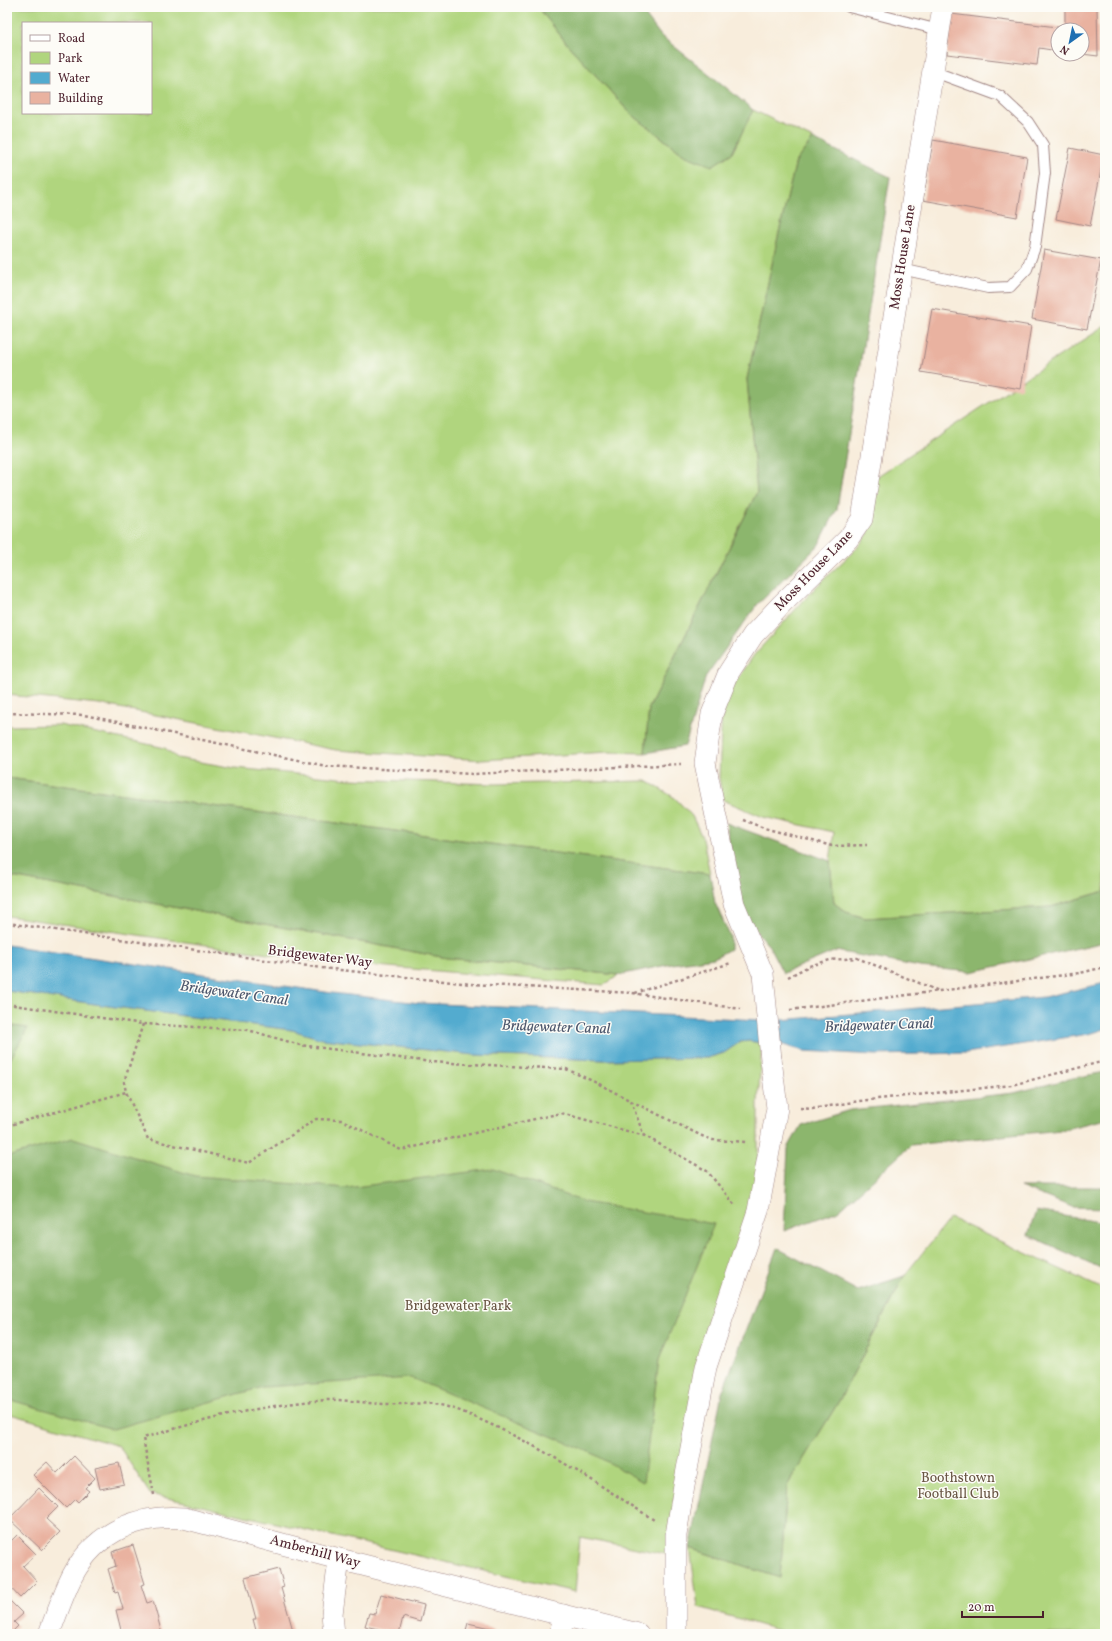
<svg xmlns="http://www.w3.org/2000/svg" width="1112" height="1641" font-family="Vollkorn,serif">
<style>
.green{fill:#b0d57e;stroke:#7d7a54;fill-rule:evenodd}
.forest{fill:#8cb66d;stroke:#6b6a4c}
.water{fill:#52abcf;stroke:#4e657d}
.building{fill:#e9b2a0}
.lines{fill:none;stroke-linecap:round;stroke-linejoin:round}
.lane-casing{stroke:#a18684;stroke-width:12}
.street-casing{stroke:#a18684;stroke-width:22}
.path{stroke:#a18684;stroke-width:2.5;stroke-dasharray:3 3;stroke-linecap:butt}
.lane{stroke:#fff;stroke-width:10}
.street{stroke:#fff;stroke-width:21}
.street-bridge-casing{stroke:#a18684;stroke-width:22;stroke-linecap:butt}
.street-bridge{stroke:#fff;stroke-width:21}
.labels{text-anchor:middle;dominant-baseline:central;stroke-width:3;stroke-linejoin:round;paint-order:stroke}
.street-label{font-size:14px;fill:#4a1f2b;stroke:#fdfcf7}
.park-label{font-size:14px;fill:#695644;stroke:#fdfcf7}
.water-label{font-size:15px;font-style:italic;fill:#4d576d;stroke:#fdfcf7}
</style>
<rect width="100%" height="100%" fill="#fdfcf7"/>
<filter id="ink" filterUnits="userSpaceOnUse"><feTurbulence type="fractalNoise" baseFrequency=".025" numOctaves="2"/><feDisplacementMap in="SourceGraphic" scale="8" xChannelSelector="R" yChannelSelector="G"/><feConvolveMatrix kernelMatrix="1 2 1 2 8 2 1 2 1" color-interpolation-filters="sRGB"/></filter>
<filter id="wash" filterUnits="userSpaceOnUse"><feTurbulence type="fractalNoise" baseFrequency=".012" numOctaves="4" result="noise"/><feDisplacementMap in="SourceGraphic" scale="16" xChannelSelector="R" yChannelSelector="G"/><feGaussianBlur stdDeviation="0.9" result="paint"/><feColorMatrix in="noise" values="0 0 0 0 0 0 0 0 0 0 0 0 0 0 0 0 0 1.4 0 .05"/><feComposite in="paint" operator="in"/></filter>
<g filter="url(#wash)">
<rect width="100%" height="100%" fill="#f8eddc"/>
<path class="green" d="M7,7H538L568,45L630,113L684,155L713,165L732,153L753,110L813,139L796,161L778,237L747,379L757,492L649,708L645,753L607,752L482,760L336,750L99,704L7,695ZM23,23H151V113H23Z
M1105,326V891L1051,907L866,918L846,912L834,903L830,861L834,832L763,817L723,800L719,778L722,710L729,692L754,655L816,587L856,549L868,534L873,479Z
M60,725L165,748L177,758L235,768L349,779L494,784L647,781L675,798L692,816L703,839L710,874L7,778V726Z
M7,876L447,958L619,975L604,985L316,961L7,916Z
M7,991L115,1007L292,1030L322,1039L475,1055L603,1060L707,1058L724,1053L740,1042L749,1041L762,1043L758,1102V1211L706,1367L676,1556L580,1537L575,1592L150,1494L119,1446L7,1413Z
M950,1218L1105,1290V1634H791L698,1607L690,1548L780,1578L787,1486L839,1401L904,1276Z"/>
<path class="forest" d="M538,7H639L661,36L723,85L753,110L732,153L712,166L684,155L630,113L568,45Z
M813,139L890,177L837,509L818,546L757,605L706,676L685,746L645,753L649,708L757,492L747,379L778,237L796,161Z
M7,778L710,874L715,903L730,936V949L714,958L672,964L619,975L447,958L7,876Z
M726,823L830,861L834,903L846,912L865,918L1051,907L1105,891V942L971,972L920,967L836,951L783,973L769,946L753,928L740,905Z
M7,1025L28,1028L7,1065Z
M1105,1072V1119L1061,1130L911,1145L838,1211L784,1231L788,1148L801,1125L850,1110L1014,1093L1073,1078Z
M73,1138L195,1176L347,1188L493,1169L584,1202L714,1224L659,1360L643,1482L594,1454L411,1378L263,1387L113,1429L7,1399V1157Z
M1020,1187H1105V1208L1072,1207Z
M1036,1211L1105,1223V1270L1028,1235Z
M777,1248L858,1291L904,1276L839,1401L787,1486L780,1578L690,1548L722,1393Z"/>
<path class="water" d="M7,945L332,993L420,1003L761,1020L762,1043L749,1041L740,1042L724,1053L707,1058L603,1060L475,1055L322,1039L292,1030L115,1007L7,991Z
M1105,983V1029L1089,1034L966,1053L875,1055L804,1051L780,1044L781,1020L1044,997Z"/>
<g id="blocks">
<path class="building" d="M1065,7H1097L1098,56L1082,54V30H1058V51L1039,48L1037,65L947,54L951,14L1065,28Z
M933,140L1027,157L1017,217L923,200Z
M1070,148L1104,155L1090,226L1056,219Z
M1044,250L1101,260L1087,329L1032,319Z
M932,309L1031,326L1021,389L921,372Z
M74,1456L95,1478L85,1488L89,1491L78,1502L75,1499L66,1508L33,1475L47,1462L57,1473Z
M119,1463L124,1484L100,1489L95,1468Z
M39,1488L58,1507L46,1519L60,1532L42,1550L9,1519Z
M17,1535L36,1554L23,1566L37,1581L20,1598L7,1584V1545Z
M133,1545L145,1584L141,1585L147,1603L153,1601L162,1634H122L116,1610L123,1609L118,1592L115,1593L108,1569L116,1566L112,1552Z
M279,1569L284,1587L281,1588L294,1634H257L253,1619H256L245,1578Z
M381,1594L424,1605L420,1622L403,1617L399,1634L365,1626L369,1613L375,1614Z
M7,1598L23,1614L14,1622L18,1626L10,1634L7,1632Z
M468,1623L494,1629L492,1634H465Z
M445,1631L456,1633L455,1634H444Z"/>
</g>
</g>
<g filter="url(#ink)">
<use href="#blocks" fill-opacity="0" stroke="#a18684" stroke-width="1"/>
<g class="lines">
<defs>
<path id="lane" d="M849,7L939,30
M901,269L988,288L1010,287L1027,269L1035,247L1045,173L1043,145L1028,122L1000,96L932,71"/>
<path id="street" d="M763,974L734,904L705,763L712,714L729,672L753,635L782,604L848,539L862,519L943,7
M49,1634C55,1618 61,1601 68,1585C89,1536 132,1514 184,1518L339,1559L638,1634
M334,1634L332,1614L339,1559
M560,1634L564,1615
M676,1634V1535L684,1486L706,1367L758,1211L777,1108L771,1059"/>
</defs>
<use href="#lane" class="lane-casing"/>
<use href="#street" class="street-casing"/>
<path class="path" d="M7,713L84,715L326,766L473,774L681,764
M743,820L764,828L832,846L867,845
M7,923L322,968L471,984L632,993L741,1009
M788,977L809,966L830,960L857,958L939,991
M635,993L731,963
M7,1004L143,1024L248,1030L300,1045L431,1062L566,1069L601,1085L631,1101L644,1136
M790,1010L1080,973L1105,967
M143,1024L124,1082L126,1092L148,1139L249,1163L316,1119L342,1120L401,1150L561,1113L645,1136L707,1171L735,1205
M631,1101L702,1136L713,1140L747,1142
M800,1108L812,1109L859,1101L1012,1085L1105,1061
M7,1126L126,1092
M154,1495L143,1438C203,1420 264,1404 327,1400C347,1399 367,1404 387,1404C406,1405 426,1401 444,1406C461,1410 476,1418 492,1425C548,1451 602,1486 654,1520"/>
<use href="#lane" class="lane"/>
<use href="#street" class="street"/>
<defs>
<path id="street-bridge" d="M763,974L771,1059"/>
</defs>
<use href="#street-bridge" class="street-bridge-casing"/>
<use href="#street-bridge" class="street-bridge"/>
</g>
</g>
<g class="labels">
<g class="street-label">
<text transform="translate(903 257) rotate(-81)">Moss House Lane</text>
<text transform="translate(814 571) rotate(-46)">Moss House Lane</text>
<text transform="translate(320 957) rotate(7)">Bridgewater Way</text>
<text transform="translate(315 1552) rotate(15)">Amberhill Way</text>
</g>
<g class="park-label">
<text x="458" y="1306">Bridgewater Park</text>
<text x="958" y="1478">Boothstown<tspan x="958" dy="16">Football Club</tspan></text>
</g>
<g class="water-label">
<text transform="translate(234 994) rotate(8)">Bridgewater Canal</text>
<text transform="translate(879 1026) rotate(-2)">Bridgewater Canal</text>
<text transform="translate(556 1028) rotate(2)">Bridgewater Canal</text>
</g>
</g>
<rect width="1112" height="1641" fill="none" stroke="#fdfcf7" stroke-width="24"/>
<rect x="22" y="22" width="130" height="92" fill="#fdfcf7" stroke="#b5a4a5"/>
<rect x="30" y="35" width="20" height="6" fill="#ffffff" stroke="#b5a4a5"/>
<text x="58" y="42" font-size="12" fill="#4a1f2b">Road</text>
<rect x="30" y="52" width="20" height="12" fill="#b0d57e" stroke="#b5a4a5"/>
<text x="58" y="62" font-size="12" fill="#4a1f2b">Park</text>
<rect x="30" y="72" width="20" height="12" fill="#52abcf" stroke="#b5a4a5"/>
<text x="58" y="82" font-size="12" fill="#4a1f2b">Water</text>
<rect x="30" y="92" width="20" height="12" fill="#e9b2a0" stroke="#b5a4a5"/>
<text x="58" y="102" font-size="12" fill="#4a1f2b">Building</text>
<g transform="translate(1070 42) rotate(213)"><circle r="19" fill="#fdfcf7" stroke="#b5a4a5"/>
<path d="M0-3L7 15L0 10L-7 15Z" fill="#1f6fb2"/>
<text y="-6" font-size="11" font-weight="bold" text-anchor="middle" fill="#4a1f2b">N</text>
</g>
<path d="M962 1611v6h81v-6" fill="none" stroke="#4a1f2b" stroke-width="2"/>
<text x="968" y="1611" font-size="12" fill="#4a1f2b" stroke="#fdfcf7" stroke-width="3" paint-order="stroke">20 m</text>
</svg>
